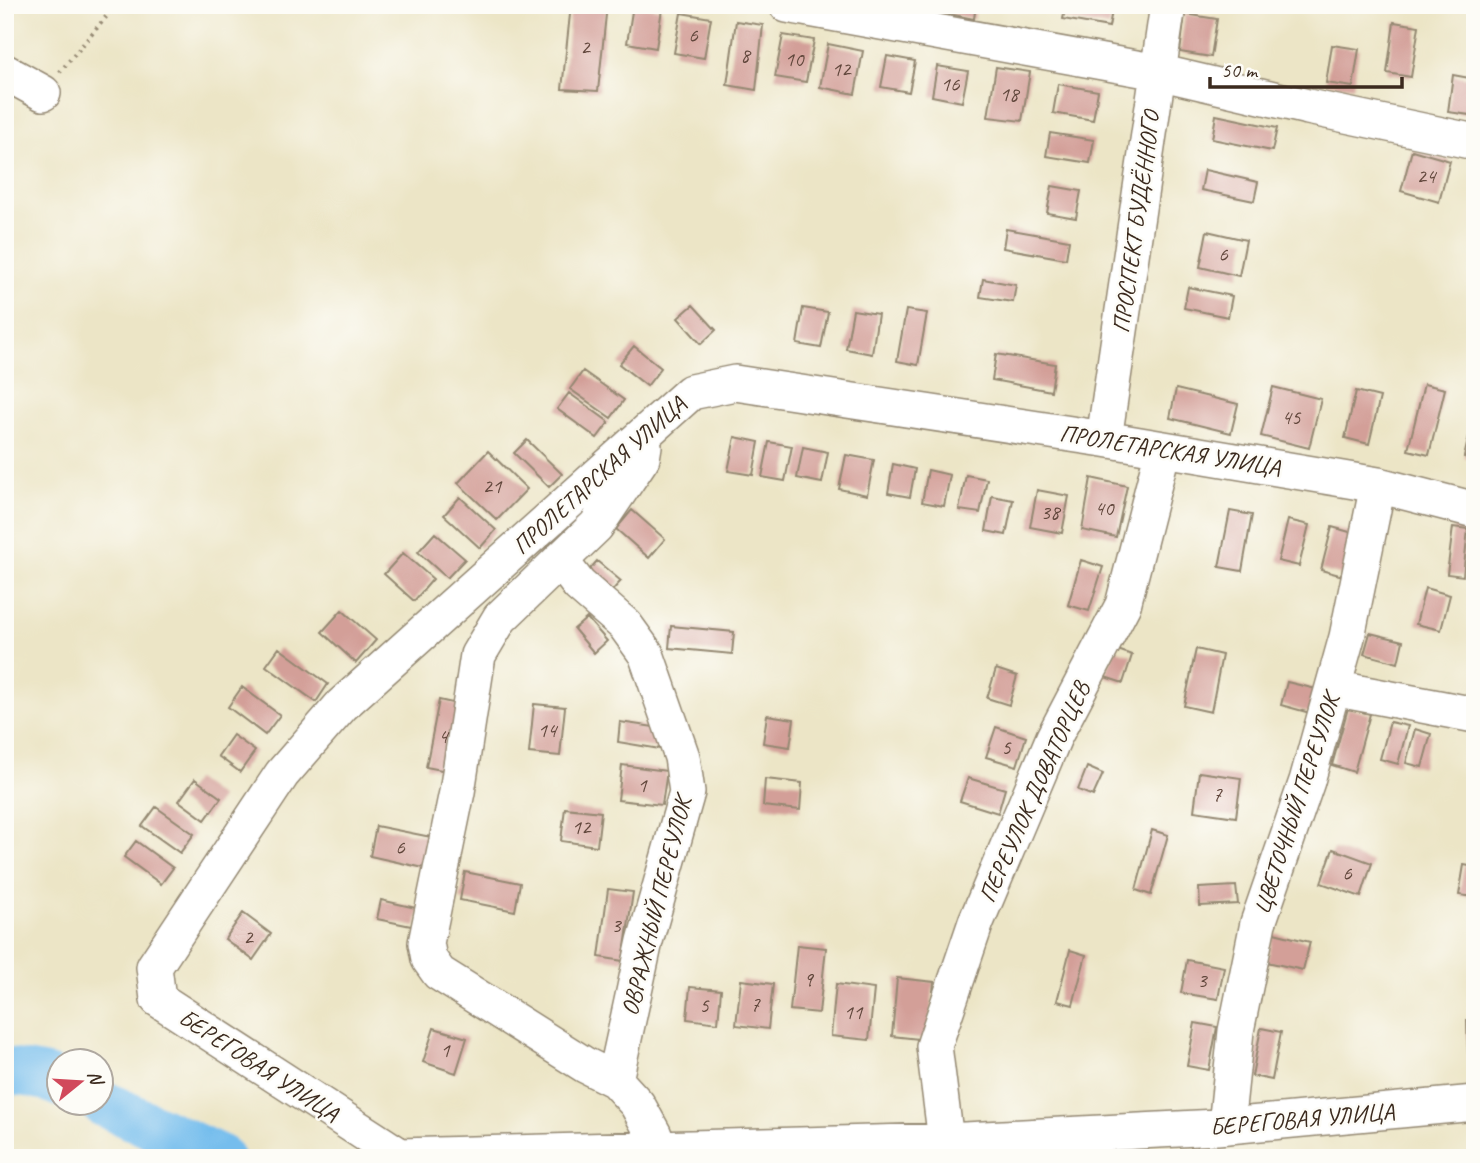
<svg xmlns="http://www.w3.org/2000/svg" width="1480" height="1163" font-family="Caveat,sans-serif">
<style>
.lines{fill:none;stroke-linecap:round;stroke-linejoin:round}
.river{stroke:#75bded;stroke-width:46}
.building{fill:#d39f98}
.minor-casing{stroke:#948872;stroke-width:38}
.path{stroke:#948872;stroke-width:4.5;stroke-dasharray:2 5;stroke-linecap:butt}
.minor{stroke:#fff;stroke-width:35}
.labels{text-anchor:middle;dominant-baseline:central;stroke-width:5;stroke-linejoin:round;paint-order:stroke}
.number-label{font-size:21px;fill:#61473c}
.street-label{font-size:24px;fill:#3b2a1e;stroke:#fdfcf7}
</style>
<rect width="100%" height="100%" fill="#fdfcf7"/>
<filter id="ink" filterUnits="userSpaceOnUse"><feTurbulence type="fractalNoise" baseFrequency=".0143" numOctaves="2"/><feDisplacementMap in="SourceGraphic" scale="14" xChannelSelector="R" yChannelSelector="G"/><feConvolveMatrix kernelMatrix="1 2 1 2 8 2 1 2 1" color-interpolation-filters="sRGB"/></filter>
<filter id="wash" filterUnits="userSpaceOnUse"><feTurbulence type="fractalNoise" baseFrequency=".00686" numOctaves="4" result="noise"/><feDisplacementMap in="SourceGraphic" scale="28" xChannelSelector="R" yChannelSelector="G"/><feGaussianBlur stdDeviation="1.57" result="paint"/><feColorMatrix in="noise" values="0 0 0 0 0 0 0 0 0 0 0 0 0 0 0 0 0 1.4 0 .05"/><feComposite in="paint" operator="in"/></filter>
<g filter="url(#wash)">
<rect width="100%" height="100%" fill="#ece5c6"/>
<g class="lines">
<path class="river" d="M5,1070L47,1078L60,1084
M102,1103L221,1158"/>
</g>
<g id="blocks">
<path class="building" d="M571,5H607L598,91L562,89Z
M633,5L662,9L656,48L627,43Z
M951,5H976L974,19L949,14Z
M1066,5H1113L1109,27L1063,19Z
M681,13L711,18L704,58L674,53Z
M1185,14L1217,19L1211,57L1180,52Z
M736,21L763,25L756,90L727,85Z
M1394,22L1419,26L1411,77L1387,73Z
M783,35L814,40L806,82L775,77Z
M828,44L863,51L855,94L820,87Z
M1332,45L1359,49L1353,87L1326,83Z
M887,56L915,61L909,92L881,87Z
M937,66L968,71L962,102L932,96Z
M996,67L1030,72L1022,121L988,117Z
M1453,75L1475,79L1470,115L1448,112Z
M1058,84L1098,91L1093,120L1053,113Z
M1216,115L1277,128L1272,151L1212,139Z
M1050,133L1094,140L1090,163L1046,156Z
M1412,150L1450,161L1439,202L1401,191Z
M1205,170L1258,182L1254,201L1201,190Z
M1052,186L1081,191L1076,218L1047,213Z
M1006,229L1069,240L1066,259L1003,248Z
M1207,231L1246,240L1239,276L1200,267Z
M983,279L1016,285L1013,302L980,297Z
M1188,287L1232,296L1228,317L1184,308Z
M693,305L716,330L701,344L678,318Z
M803,308L828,312L821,348L797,344Z
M853,310L878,314L872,354L846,349Z
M906,310L927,313L918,365L897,361Z
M634,346L661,368L647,386L619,364Z
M996,354L1055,364L1051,391L992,380Z
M583,371L624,400L611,418L570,389Z
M1424,384L1445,389L1429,455L1408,450Z
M1273,387L1321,399L1309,448L1261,436Z
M1176,389L1238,404L1231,433L1170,418Z
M1356,391L1380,397L1369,444L1345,438Z
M569,393L609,422L597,438L557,409Z
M1474,415H1475V460L1464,457Z
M735,437L759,442L753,475L728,471Z
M527,440L562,474L549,487L514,453Z
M769,442L792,446L785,481L762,477Z
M803,447L828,452L822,483L797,478Z
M488,451L527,489L497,520L458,483Z
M846,455L874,460L867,495L839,489Z
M893,464L915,469L910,497L888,493Z
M928,470L950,475L944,506L922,502Z
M966,475L987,479L980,513L959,510Z
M1091,478L1127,486L1116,537L1082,530Z
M1037,490L1069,496L1062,533L1030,527Z
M992,496L1013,500L1006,535L986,531Z
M460,497L496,530L480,548L444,515Z
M632,510L665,539L649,558L616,529Z
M1230,511L1252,515L1242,571L1219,567Z
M1288,520L1309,525L1299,566L1278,561Z
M1332,527L1353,533L1343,576L1321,570Z
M1453,527L1468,529L1463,576L1447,574Z
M435,533L465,559L447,578L418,552Z
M403,553L433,579L414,601L384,574Z
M1081,560L1103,567L1089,611L1068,605Z
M597,561L621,581L607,596L584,576Z
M1425,588L1450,595L1441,630L1416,624Z
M342,610L376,640L356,663L322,632Z
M587,618L607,641L594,653L574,629Z
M671,626L734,632L732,654L669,648Z
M1370,633L1403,641L1398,663L1364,654Z
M279,648L328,684L316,702L266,666Z
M1115,649L1132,655L1123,683L1105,677Z
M1196,649L1222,655L1211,712L1184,706Z
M996,669L1017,676L1009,705L987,698Z
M1287,682L1316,689L1310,713L1281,705Z
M242,687L280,715L265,735L228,707Z
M439,700L461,705L447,771L426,767Z
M534,704L565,707L560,756L529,753Z
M1348,708L1370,714L1354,772L1332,765Z
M767,715L794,719L790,747L763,743Z
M620,722L661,728L660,749L618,742Z
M1390,722L1408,726L1398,764L1380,759Z
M996,727L1026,737L1017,766L986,757Z
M1415,729L1431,734L1422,767L1406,763Z
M233,735L255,751L240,772L218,756Z
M622,765L667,771L662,805L618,800Z
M1087,767L1103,774L1093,796L1078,790Z
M1199,772L1241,778L1236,817L1194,811Z
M968,778L1005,789L998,813L960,801Z
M195,779L221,798L205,820L179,801Z
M765,779L802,783L800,810L763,806Z
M156,807L194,834L180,853L142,826Z
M565,808L601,812L597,846L561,841Z
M376,826L431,837L424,868L370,856Z
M1152,830L1168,835L1151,895L1136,890Z
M136,841L173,868L161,884L124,857Z
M1333,849L1372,863L1361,897L1321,883Z
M1464,865L1475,867V897L1459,895Z
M465,872L520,883L515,911L460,900Z
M1236,886L1238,904L1200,906L1199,888Z
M608,889L633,892L623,961L599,957Z
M381,900L420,909L416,927L377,919Z
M243,913L271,934L253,960L225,939Z
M1274,933L1310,942L1303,970L1267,962Z
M797,945L826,948L819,1013L790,1010Z
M1070,950L1086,955L1073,1005L1057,1001Z
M1187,960L1224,967L1218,999L1181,993Z
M897,978L934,982L928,1040L892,1036Z
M741,980L773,984L768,1029L736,1025Z
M836,984L874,989L869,1040L831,1036Z
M690,987L721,990L718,1023L687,1019Z
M1475,1019V1056H1468L1467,1020Z
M1195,1023L1217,1027L1209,1070L1187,1066Z
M434,1028L467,1038L456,1073L423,1062Z
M1261,1028L1281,1032L1272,1080L1252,1076Z"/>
</g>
</g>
<g filter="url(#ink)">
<use href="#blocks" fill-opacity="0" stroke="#948872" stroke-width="2"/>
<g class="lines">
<defs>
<path id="minor" d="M787,5L1158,72L1308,107L1475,142
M5,72L43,93
M1104,439L1168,5
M644,446L642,458L596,526L500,618L478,655L457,792L426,943L429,959L439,973L585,1065L615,1080L637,1104L654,1135V1149
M1475,510L1378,485L1104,439L735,383L691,392L342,705L282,774L154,967L158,999L400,1156L946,1141L1217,1127L1475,1103
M560,560L579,585L625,625L646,654L682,757L687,792L645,941L615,1080
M1333,688L1475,715
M1226,1126L1236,1031L1258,923L1307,781L1347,637L1378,485
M946,1141L934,1046L976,922L1054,737L1123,605L1163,449"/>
</defs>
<use href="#minor" class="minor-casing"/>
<path class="path" d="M60,72L116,5"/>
<use href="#minor" class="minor"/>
</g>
</g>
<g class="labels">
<g class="number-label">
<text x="693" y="35">6</text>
<text x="585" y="47">2</text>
<text x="745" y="55">8</text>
<text x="794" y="59">10</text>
<text x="841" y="69">12</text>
<text x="950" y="84">16</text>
<text x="1009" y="94">18</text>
<text x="1426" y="176">24</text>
<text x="1223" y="254">6</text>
<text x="1291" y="417">45</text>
<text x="492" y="486">21</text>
<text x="1104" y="508">40</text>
<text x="1050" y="512">38</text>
<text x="547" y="730">14</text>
<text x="443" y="736">4</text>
<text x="1006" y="747">5</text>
<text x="642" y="785">1</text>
<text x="1217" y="794">7</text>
<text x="581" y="827">12</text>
<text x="400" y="847">6</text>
<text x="1347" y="873">6</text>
<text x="616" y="925">3</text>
<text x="248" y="937">2</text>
<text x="808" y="979">9</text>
<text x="1202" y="980">3</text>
<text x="755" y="1004">7</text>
<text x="704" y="1005">5</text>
<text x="853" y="1012">11</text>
<text x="445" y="1050">1</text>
</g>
<g class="street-label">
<text transform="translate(1136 222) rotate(-82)">ПРОСПЕКТ БУДЁННОГО</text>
<text transform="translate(1170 450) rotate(9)">ПРОЛЕТАРСКАЯ УЛИЦА</text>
<text transform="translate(599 475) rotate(-42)">ПРОЛЕТАРСКАЯ УЛИЦА</text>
<text transform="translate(1034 792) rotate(-66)">ПЕРЕУЛОК ДОВАТОРЦЕВ</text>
<text transform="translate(1296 804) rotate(-72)">ЦВЕТОЧНЫЙ ПЕРЕУЛОК</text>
<text transform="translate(656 906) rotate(-76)">ОВРАЖНЫЙ ПЕРЕУЛОК</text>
<text transform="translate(259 1065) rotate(33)">БЕРЕГОВАЯ УЛИЦА</text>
<text transform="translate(1302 1119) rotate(-5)">БЕРЕГОВАЯ УЛИЦА</text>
</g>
</g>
<rect width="1480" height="1163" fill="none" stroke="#fdfcf7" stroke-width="28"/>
<g transform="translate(80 1082) rotate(72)"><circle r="33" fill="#fdfcf7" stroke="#afa8a0" stroke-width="2"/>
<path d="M0-5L12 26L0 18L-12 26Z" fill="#d1495b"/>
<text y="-10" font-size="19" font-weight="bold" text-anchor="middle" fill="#3b2a1e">N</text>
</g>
<path d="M1210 77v10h192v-10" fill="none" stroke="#3b2a1e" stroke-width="3.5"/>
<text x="1221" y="77" font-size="21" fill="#3b2a1e" stroke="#fdfcf7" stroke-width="5" paint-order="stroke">50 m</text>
</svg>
